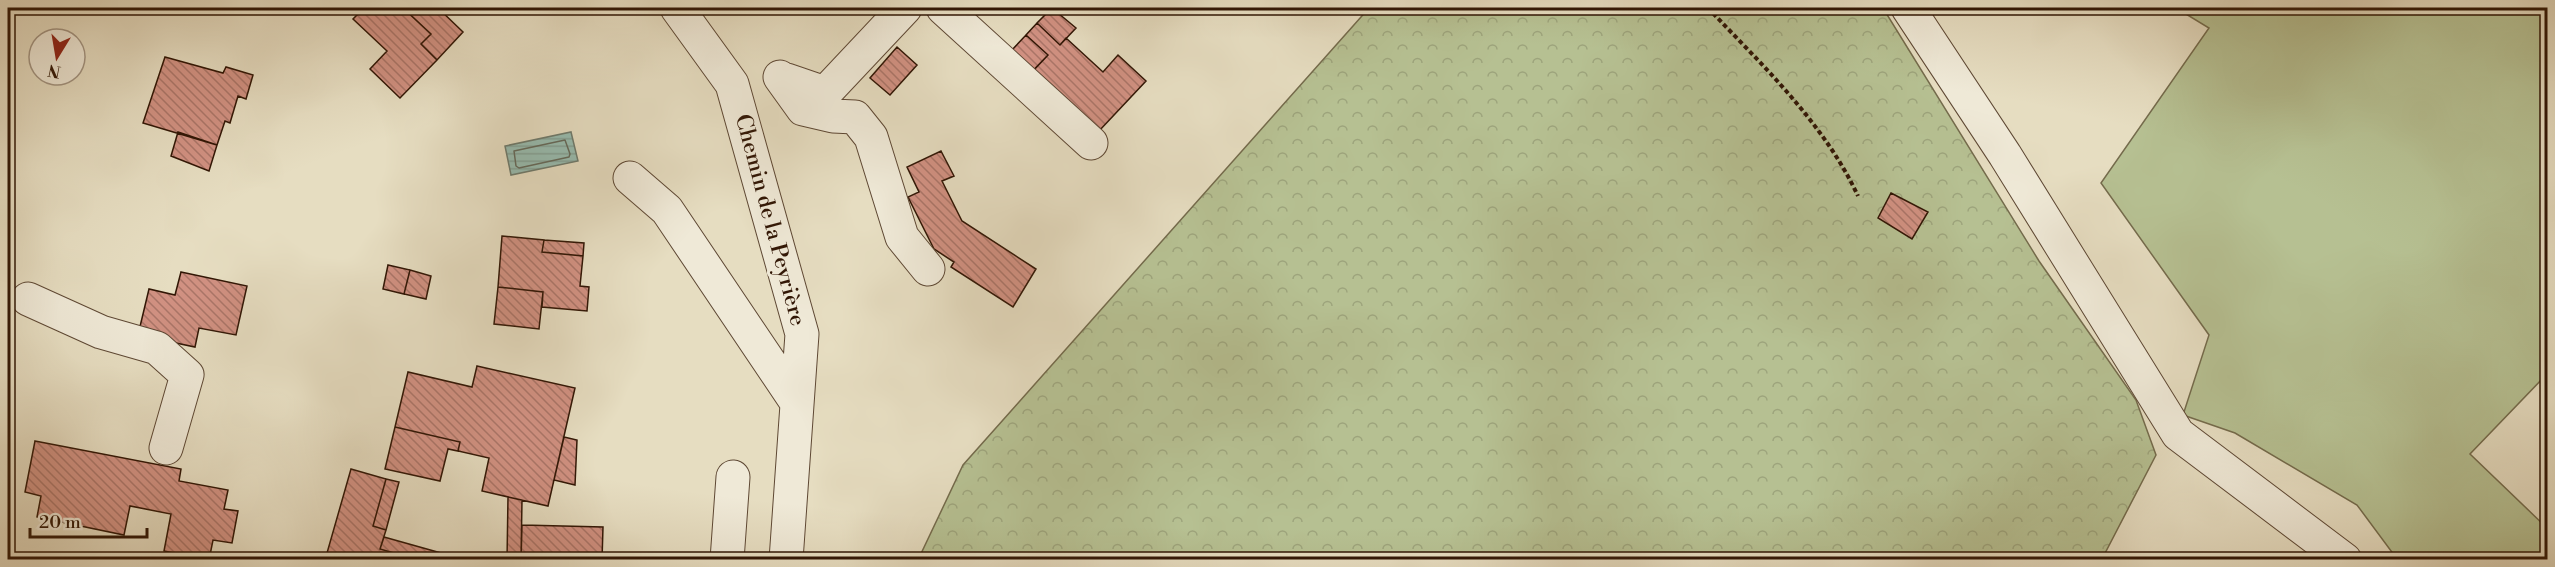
<svg xmlns="http://www.w3.org/2000/svg" width="2555" height="567" font-family="'Libre Bodoni',serif">
<style>
.green{fill:#b6c092;stroke:#746b4c;stroke-width:1.5}
.forest{fill:url(#forest-crowns);stroke:#746b4c;stroke-width:1.5}
.water{fill:url(#water-rules);stroke:#6e7a6c;stroke-width:1.5}
.lines{fill:none;stroke-linecap:round;stroke-linejoin:round}
.shore{stroke:#64695a;stroke-width:1.5}
.building{fill:url(#building-back-hatch);stroke:#311605;stroke-width:1.5}
.minor-casing{stroke:#5e4834;stroke-width:35}
.path{stroke:#311605;stroke-width:4;stroke-dasharray:4.5 3;stroke-linecap:butt}
.minor{stroke:#efe9d7;stroke-width:33}
.labels{text-anchor:middle;dominant-baseline:central;stroke-width:6;stroke-linejoin:round;paint-order:stroke}
.street-label{font-size:22px;fill:#311605;stroke:#efe9d7}
</style>
<defs>
<pattern id="forest-crowns" width="20" height="18" patternUnits="userSpaceOnUse" patternTransform="scale(1.5)"><rect width="20" height="18" fill="#b6c092"/><path d="M2 6a3 3 0 1 1 6 0M12 15a3 3 0 1 1 6 0" fill="none" stroke="#9da47c"/></pattern>
<pattern id="water-rules" width="6" height="5" patternUnits="userSpaceOnUse" patternTransform="scale(1.5)"><rect width="6" height="5" fill="#97bcb0"/><path d="M0 2.5h6" fill="none" stroke="#83a196"/></pattern>
<pattern id="building-back-hatch" width="6" height="6" patternUnits="userSpaceOnUse" patternTransform="scale(1.5)"><rect width="6" height="6" fill="#d19182"/><path d="M-1 5l2 2M0 0l6 6M5-1l2 2" fill="none" stroke="#aa7568"/></pattern>
</defs>
<rect width="100%" height="100%" fill="#e6ddc1"/>
<filter id="stains"><feTurbulence type="fractalNoise" baseFrequency=".00333" numOctaves="4"/><feColorMatrix values="0 0 0 0 .2 0 0 0 0 .09 0 0 0 0 .02 0 0 0 .5 -.17"/></filter>
<radialGradient id="worn" r=".72"><stop offset=".6" stop-color="#630" stop-opacity="0"/><stop offset="1" stop-color="#630" stop-opacity=".3"/></radialGradient>
<path class="green" d="M2176,8H2547V374L2470,454L2547,528V559H2397L2357,505L2235,433L2183,415L2209,335L2101,183L2209,28Z"/>
<path class="forest" d="M1369,8H1883L2039,261L2136,400L2156,455L2102,559L918,560L963,465Z"/>
<path class="water" d="M571,132L578,161L511,175L505,146Z"/>
<g class="lines">
<path class="shore" d="M565,140L570,154L569,157L519,168L516,166L514,151Z"/>
</g>
<path class="building" d="M364,8H403L431,34L421,44L437,60L400,98L370,69L387,51L353,19Z
M403,8H438L463,32L437,60L421,44L431,34Z
M1052,8L1076,28L1060,45L1037,23Z
M1037,23L1060,45L1066,38L1103,72L1118,55L1146,81L1098,132L1024,80L1048,55L1026,35Z
M1026,35L1048,55L1033,71L1011,51Z
M897,47L917,65L890,95L870,78Z
M165,57L223,73L226,67L253,75L246,99L238,96L230,123L225,121L217,145L143,123Z
M178,132L217,145L209,171L171,156Z
M941,151L954,176L942,181L962,221L1036,269L1013,307L951,267L954,262L934,249L908,197L919,192L907,167Z
M1891,193L1928,212L1912,239L1878,218Z
M502,236L544,240L542,252L583,256L580,286L589,287L587,311L542,307L543,292L498,287Z
M544,240L584,243L583,256L542,252Z
M388,265L410,270L404,294L383,289Z
M410,270L431,276L426,299L404,294Z
M181,272L247,286L236,335L199,328L195,347L138,335L149,289L175,295Z
M498,287L543,292L539,329L494,324Z
M477,366L575,388L548,506L482,491L489,458L458,451L460,442L395,427L408,372L472,387Z
M395,427L460,442L458,451L448,449L440,481L385,469Z
M564,437L577,440L575,485L554,480Z
M35,441L181,469L179,481L228,490L224,509L238,511L232,543L213,540L209,560L164,551L171,514L130,506L124,535L37,517L41,496L25,492Z
M351,469L386,479L373,526L386,530L380,549L418,560H325Z
M386,479L399,482L386,530L373,526Z
M508,497L522,500L521,560H507Z
M522,525L603,527L602,560H521Z
M384,537L466,560H418L380,549Z"/>
<g class="lines">
<defs>
<path id="minor" d="M677,8L732,84L802,334L786,560
M943,8L1091,143
M1908,8L2005,155L2178,434L2345,560
M780,77L803,109L833,116L855,117L871,137L902,237L928,269
M787,80L825,93L905,8
M630,178L667,210L797,403
M28,299L101,332L157,348L187,375L166,448
M727,560L733,477"/>
</defs>
<use href="#minor" class="minor-casing"/>
<path class="path" d="M1708,8C1762,65 1824,123 1858,196"/>
<use href="#minor" class="minor"/>
</g>
<g class="labels">
<g class="street-label">
<text transform="translate(770 220) rotate(75)">Chemin de la Peyrière</text>
</g>
</g>
<rect width="2555" height="567" fill="none" stroke="#e6ddc1" stroke-width="30"/>
<rect x="9" y="9" width="2537" height="549" fill="none" stroke="#311605" stroke-width="3"/>
<rect x="15" y="15" width="2525" height="537" fill="none" stroke="#311605" stroke-width="1.5"/>
<g transform="translate(57 57) rotate(191)"><circle r="28" fill="#efe9d7" stroke="#a39583" stroke-width="1.5"/>
<path d="M0-4.5L10 22L0 15L-10 22Z" fill="#8f2418"/>
<text y="-9" font-size="16" font-weight="bold" text-anchor="middle" fill="#311605">N</text>
</g>
<path d="M30 528v9h117v-9" fill="none" stroke="#311605" stroke-width="3"/>
<text x="39" y="528" font-size="18" fill="#311605" stroke="#efe9d7" stroke-width="4.5" paint-order="stroke">20 m</text>
<rect width="100%" height="100%" filter="url(#stains)"/>
<rect width="100%" height="100%" fill="url(#worn)"/>
</svg>
